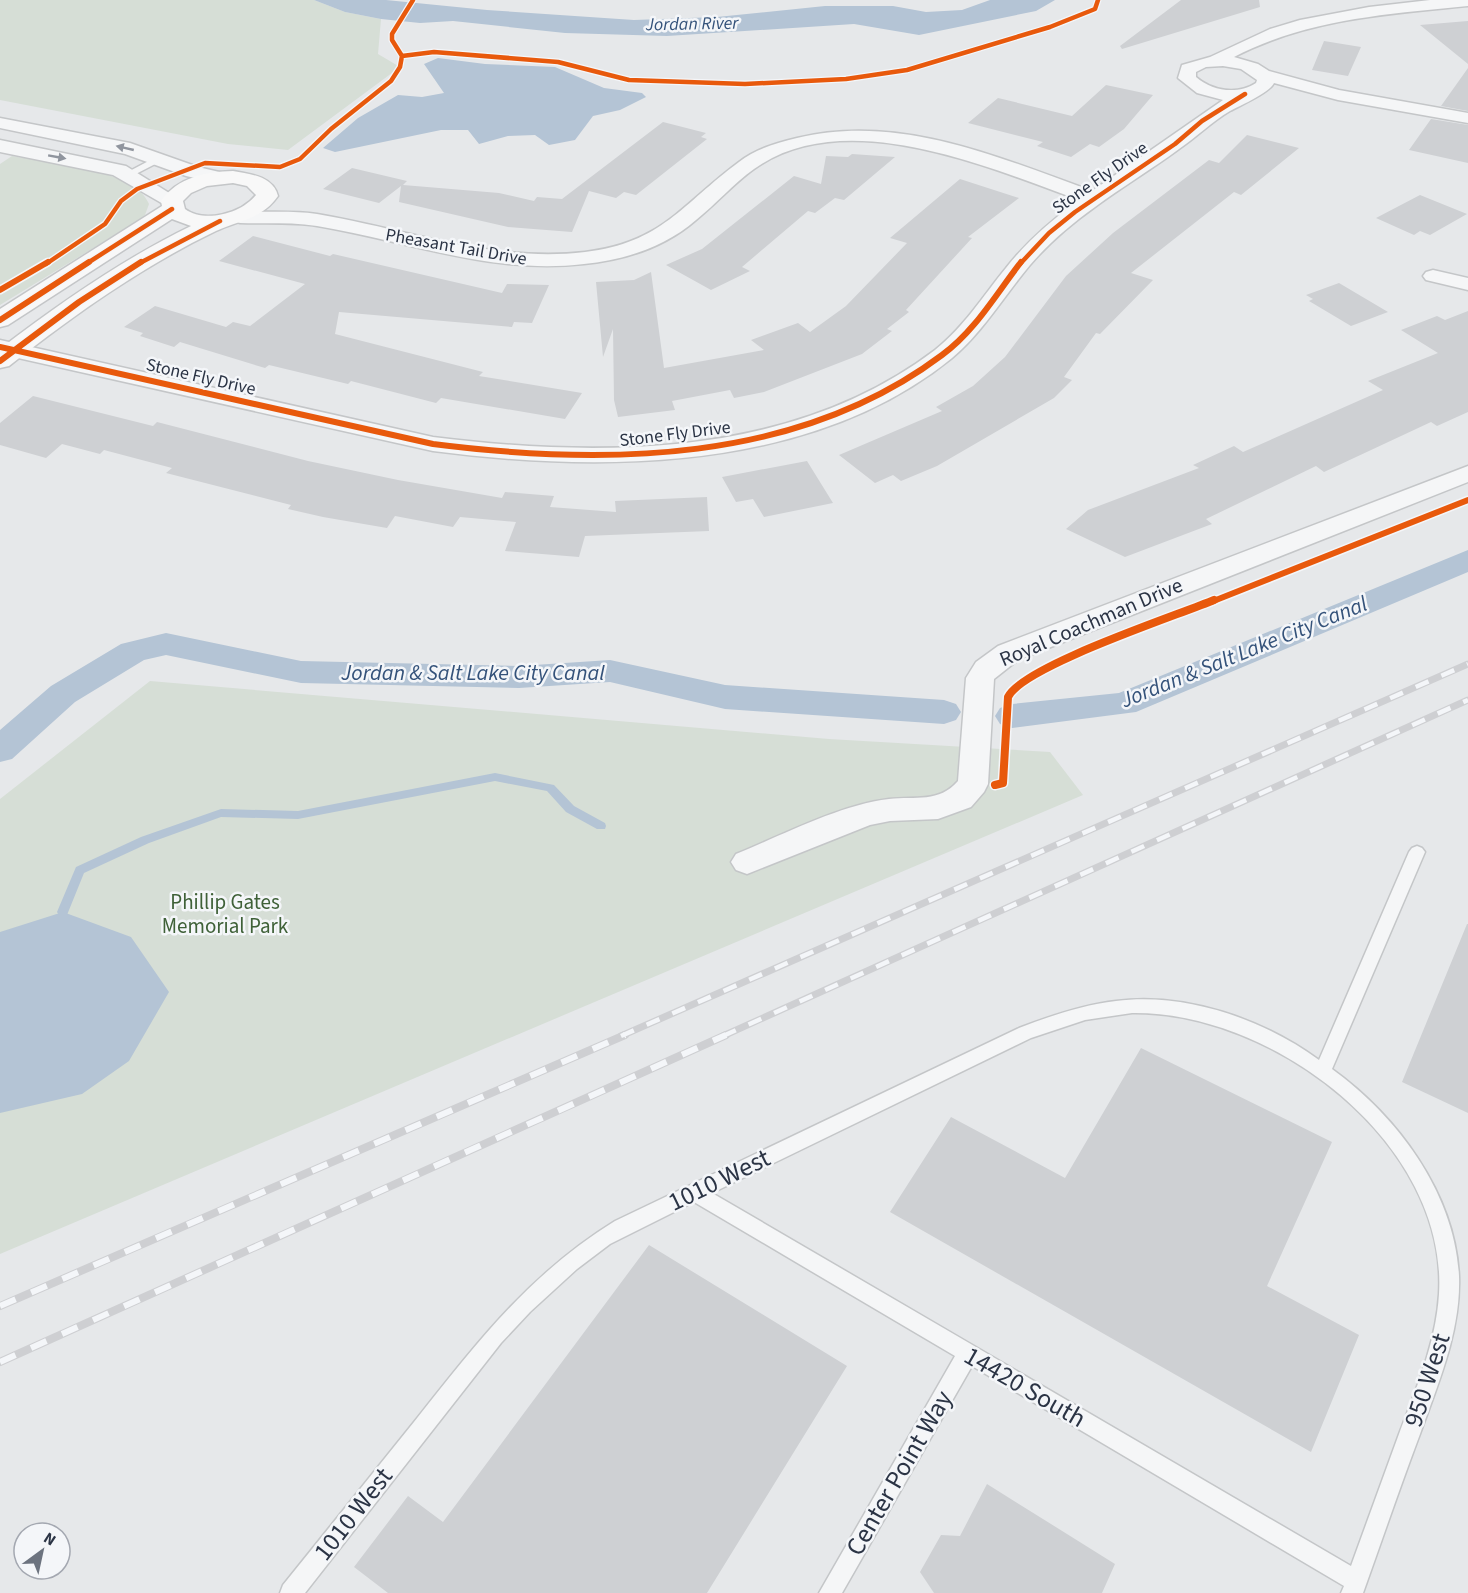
<svg xmlns="http://www.w3.org/2000/svg" width="1468" height="1593" font-family="'Source Sans 3',sans-serif">
<style>
.green{fill:#d6ded6}
.water{fill:#b4c4d5}
.lines{fill:none;stroke-linecap:round;stroke-linejoin:round}
.stream{fill:#b4c4d5;fill-rule:evenodd}
.canal{fill:#b4c4d5;fill-rule:evenodd}
.building{fill:#ced0d3}
.lane-casing{stroke:#c4c6c8;stroke-width:3}
.street-casing{stroke:#c4c6c8;stroke-width:3}
.secondary-casing{stroke:#c4c6c8;stroke-width:3}
.lane{fill:#f5f6f7;fill-rule:evenodd}
.street{fill:#f5f6f7;fill-rule:evenodd}
.secondary{fill:#f8f8f8;fill-rule:evenodd}
.rail-far1-casing{stroke:#cecfd2;stroke-width:7}
.rail-casing{stroke:#cecfd2;stroke-width:8}
.rail-far1{stroke:#f4f6f9;stroke-width:4.5;stroke-dasharray:14;stroke-linecap:butt}
.rail{stroke:#f4f6f9;stroke-width:6;stroke-dasharray:17;stroke-linecap:butt}
.cycleway-far2-casing{stroke:#f4f6f9;stroke-width:7}
.cycleway-far1-casing{stroke:#f4f6f9;stroke-width:9}
.cycleway-casing{stroke:#f4f6f9;stroke-width:11}
.cycleway-far2{stroke:#e8590c;stroke-width:4.5}
.cycleway-far1{stroke:#e8590c;stroke-width:6}
.cycleway{stroke:#e8590c;stroke-width:8}
.oneway{fill:#90959e}
.labels{text-anchor:middle;dominant-baseline:central;stroke-width:5;stroke-linejoin:round;paint-order:stroke}
.far-water-label{font-size:18px;font-style:italic;fill:#34527a;stroke:#f4f6f9}
.far-street-label{font-size:18px;fill:#2b3445;stroke:#f4f6f9}
.street-label{font-size:21px;fill:#2b3445;stroke:#f4f6f9}
.park-label{font-size:21px;fill:#3f6138;stroke:#f4f6f9}
.water-label{font-size:22px;font-style:italic;fill:#34527a;stroke:#f4f6f9}
.near-street-label{font-size:26px;fill:#2b3445;stroke:#f4f6f9}
</style>
<rect width="100%" height="100%" fill="#e6e8ea"/>
<path class="green" d="M0,0H314L345,12L381,19L378,54L400,67L288,150L228,144L0,100Z
M12,156C44,162 136,169 149,204L145,215L136,222L0,305V164Z
M150,681L829,739L1050,752L1083,795L0,1254V799Z"/>
<path class="water" d="M314,0H386L487,10L634,20L717,17L825,6H893L926,12L962,10L990,0H1055L1036,11L919,35L854,24L667,36L565,33L453,21L420,23L381,19L345,12Z
M438,58L485,64L555,67L604,88L642,93L646,97L620,110L593,116L575,140L549,145L535,135L508,136L479,144L468,130H441L335,152L323,148L358,118L398,95L422,97L444,93L424,64Z
M63,912L131,937L169,992L129,1061L82,1094L0,1113V932Z"/>
<g class="lines">
<path class="stream" d="M495,773L554,785L574,806L605,823L606,826L605,829H597L566,812L547,791L495,781L298,819L221,817L149,843L84,873L67,915H59L57,912L76,867L141,837L221,809L298,811Z"/>
<path class="canal" d="M1468,550V572L1136,712L1012,728L1000,724L995,716L1000,708L1012,704L1119,693Z
M166,633L301,661L519,666L610,660L725,685L944,700L956,704L961,712L956,720L944,724L725,709L610,682L519,688L301,683L166,655L144,660L75,702L12,759L0,762V730L51,686L121,644Z"/>
</g>
<path class="building" d="M1181,0H1259L1260,7L1122,49L1120,46Z
M1468,21V64L1420,25Z
M1324,41L1361,47L1348,76L1312,70Z
M1468,68V111L1441,106Z
M1106,85L1153,95L1124,129L1099,147L1090,144L1071,157L1037,146L1043,142L968,123L998,98L1072,116Z
M1431,119L1468,125V163L1409,150Z
M663,122L706,133L701,137L707,139L636,195L624,192L616,198L589,191L572,232L508,227L399,202L401,186L379,203L323,189L352,168L407,181L403,185L499,193L534,201L537,197L562,199Z
M1247,135L1299,148L1241,195L1234,192L1131,273L1153,280L1100,334L1096,333L1064,377L1072,380L1054,398L937,466L901,481L893,475L875,483L839,455L942,411L936,407L973,386L1005,357L1066,276L1113,233L1209,160L1219,163Z
M852,154L895,157L844,200L835,198L815,213L808,211L742,267L750,271L711,290L666,265L702,249L794,176L821,184L826,156L848,157Z
M960,179L1019,198L968,237L972,238L906,310L909,312L887,329L892,331L862,354L764,392L734,398L730,390L672,401L675,410L618,417L614,400L613,329L603,357L596,282L634,280L651,272L664,368L764,350L751,340L798,323L810,332L846,306L907,243L890,238Z
M1420,195L1467,214L1430,235L1420,231L1414,235L1376,218Z
M253,236L330,256L333,254L502,293L507,284L549,285L532,323L514,322L512,327L339,312L335,334L483,372L479,376L582,393L565,419L441,398L436,403L351,381L348,384L269,365L265,368L180,342L174,347L140,336L143,333L124,327L155,306L226,327L233,322L250,326L305,284L219,261Z
M1339,283L1388,312L1351,326L1309,301L1313,299L1306,295Z
M1468,311V412L1437,426L1431,422L1324,472L1316,466L1206,519L1212,524L1125,557L1066,529L1088,510L1199,468L1193,465L1234,446L1243,452L1383,390L1368,381L1438,353L1401,330L1437,316L1445,320Z
M33,396L153,426L157,422L308,461L398,480L502,498L505,492L554,496L550,507L616,512L615,501L707,497L709,531L585,536L579,557L505,551L516,522L460,517L453,527L395,516L387,528L323,517L288,509L291,505L166,473L172,468L104,450L100,454L62,444L46,458L0,445V423Z
M807,461L833,503L764,517L753,499L736,502L722,477Z
M1467,924H1468V1113L1402,1082Z
M1141,1048L1332,1142L1267,1286L1359,1335L1311,1452L890,1212L951,1117L1065,1178Z
M649,1245L847,1366L707,1593H388L354,1567L408,1496L443,1522Z
M987,1484L1115,1564L1102,1593H934L920,1572L941,1535L960,1536Z"/>
<g class="lines">
<defs>
<path id="lane" d="M160,155L165,158L163,160L132,176L124,174Z
M1417,846L1422,848L1425,852L1332,1069C1397,1116 1455,1193 1459,1276C1461,1331 1438,1384 1420,1434C1400,1487 1382,1540 1363,1593H1341L1344,1586L972,1366L842,1593H819L955,1356L694,1202L610,1244L577,1269L530,1312L501,1343L305,1593H280L283,1585C327,1531 370,1476 414,1422C476,1344 529,1274 615,1221L1019,1028C1050,1016 1082,1005 1116,1001C1185,992 1263,1019 1319,1060L1409,852L1412,848ZM1132,1013C1273,1011 1448,1143 1439,1294C1436,1343 1416,1389 1399,1434C1383,1478 1367,1522 1351,1566L712,1193L1031,1038L1085,1020Z"/>
<path id="street" d="M1430,0H1468V6C1388,14 1307,19 1234,57L1258,64L1269,71L1339,90L1468,113V123L1338,100L1274,83C1269,93 1241,105 1230,111C1211,122 1197,137 1179,149C1152,169 1122,187 1095,207C1071,224 1049,243 1030,265C1004,296 983,332 952,358C812,472 603,473 433,451L0,354V340L433,437C602,458 793,458 935,350C964,327 983,296 1006,268C1027,241 1052,220 1079,200C988,167 844,104 754,169C733,184 716,204 696,220C665,247 625,260 584,264C492,275 407,241 317,226C292,222 266,224 240,223L233,221L230,217L233,213L240,211C266,213 292,210 317,214C407,229 493,263 585,252C662,243 682,204 739,162C756,149 776,143 797,138C898,113 998,157 1092,191L1223,100L1197,93L1178,78L1182,65L1210,57L1270,29L1300,20L1369,7ZM1223,66L1241,69L1257,80L1256,83C1237,95 1212,91 1196,77V72L1206,67Z
M0,118L130,143L198,167L228,174L231,178L221,184L186,176L125,154L0,128Z
M0,140L126,166L182,201L172,207L165,205L113,175L0,152Z
M1433,270L1468,278V290L1426,280L1423,276L1426,272Z
M1468,466V482L1018,660L994,679L988,784L984,792L971,807L938,819L890,821L870,825L747,874L736,870L731,862L736,854C783,835 839,805 889,799C916,796 939,803 958,781L966,678L976,662L998,646Z"/>
<path id="secondary" d="M233,171C250,174 273,176 278,196C262,219 240,220 216,231C141,267 74,315 9,366L0,368V349C60,303 123,259 191,226L172,219L8,325L0,327V309L162,206L161,201C178,177 205,172 233,171ZM233,183L247,186L256,195C241,214 204,223 185,209L183,201L191,193L207,186Z"/>
</defs>
<use href="#lane" class="lane-casing"/>
<use href="#street" class="street-casing"/>
<use href="#secondary" class="secondary-casing"/>
<use href="#lane" class="lane"/>
<use href="#street" class="street"/>
<use href="#secondary" class="secondary"/>
<defs>
<path id="rail-far1" d="M621,1036L1468,664
M723,1036L1468,700"/>
<path id="rail" d="M0,1306L625,1035
M0,1362L726,1035"/>
</defs>
<use href="#rail-far1" class="rail-far1-casing"/>
<use href="#rail" class="rail-casing"/>
<use href="#rail-far1" class="rail-far1"/>
<use href="#rail" class="rail"/>
<defs>
<path id="cycleway-far2" d="M402,56L434,52L558,62L629,80L745,84L846,79L907,70L1050,27L1095,9L1098,0
M46,264L105,224L121,201L137,189L205,163L280,167L300,159L331,129L391,81L400,67L402,56L392,40V34L413,0
M86,264L172,209
M138,264L220,221
M1020,264L1049,233L1075,212L1175,144L1202,121L1245,94"/>
<path id="cycleway-far1" d="M0,290L48,262
M0,320L89,262
M0,347L433,444C605,466 797,464 942,355C975,331 996,294 1021,262
M0,361L79,302L141,262
M1211,602L1468,500"/>
<path id="cycleway" d="M995,785L1003,783L1008,697C1023,666 1176,616 1214,600"/>
</defs>
<use href="#cycleway-far2" class="cycleway-far2-casing"/>
<use href="#cycleway-far1" class="cycleway-far1-casing"/>
<use href="#cycleway" class="cycleway-casing"/>
<use href="#cycleway-far2" class="cycleway-far2"/>
<use href="#cycleway-far1" class="cycleway-far1"/>
<use href="#cycleway" class="cycleway"/>
</g>
<defs><path id="oneway-solid" d="M-6-.8H1V-3.2L6.5 0L1 3.2V.8H-6Z" transform="scale(1.5)"/></defs>
<g class="oneway">
<use href="#oneway-solid" transform="translate(125 148) rotate(-167)"/>
<use href="#oneway-solid" transform="translate(57 157) rotate(10)"/>
</g>
<g class="labels">
<g class="far-water-label">
<text transform="translate(692 24) rotate(-1)">Jordan River</text>
</g>
<g class="far-street-label">
<text transform="translate(1100 178) rotate(-35)">Stone Fly Drive</text>
<text transform="translate(456 247) rotate(10)">Pheasant Tail Drive</text>
<text transform="translate(201 377) rotate(13)">Stone Fly Drive</text>
<text transform="translate(675 434) rotate(-7)">Stone Fly Drive</text>
</g>
<g class="street-label">
<text transform="translate(1091 622) rotate(-23)">Royal Coachman Drive</text>
</g>
<g class="park-label">
<text x="225" y="902">Phillip Gates<tspan x="225" dy="24">Memorial Park</tspan></text>
</g>
<g class="water-label">
<text transform="translate(1244 652) rotate(-22)">Jordan &amp; Salt Lake City Canal</text>
<text x="473" y="673">Jordan &amp; Salt Lake City Canal</text>
</g>
<g class="near-street-label">
<text transform="translate(719 1180) rotate(-26)">1010 West</text>
<text transform="translate(1427 1380) rotate(-72)">950 West</text>
<text transform="translate(1025 1387) rotate(30)">14420 South</text>
<text transform="translate(899 1473) rotate(-60)">Center Point Way</text>
<text transform="translate(353 1514) rotate(-52)">1010 West</text>
</g>
</g>
<g transform="translate(42 1551) rotate(33)"><circle r="28" fill="#f4f6f9" stroke="#a4a8b1" stroke-width="1.5"/>
<path d="M0-4.5L10 22L0 15L-10 22Z" fill="#6c737f"/>
<text y="-9" font-size="16" font-weight="bold" text-anchor="middle" fill="#2b3445">N</text>
</g>
</svg>
